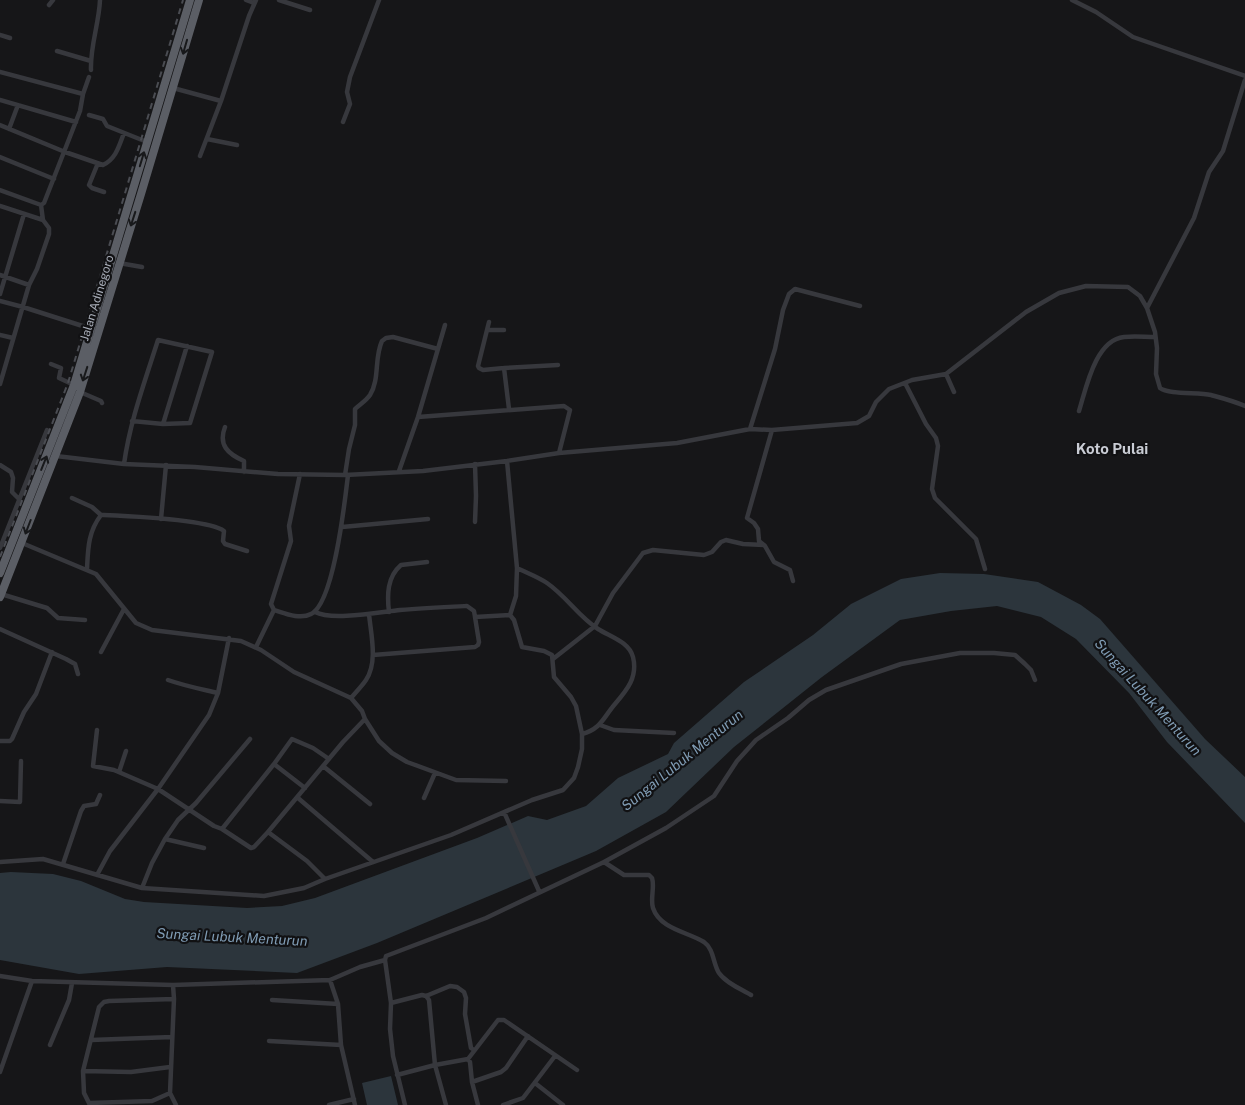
<svg xmlns="http://www.w3.org/2000/svg" width="1245" height="1105" font-family="'Public Sans',sans-serif">
<style>
.water{fill:#2c353c}
.lines{fill:none;stroke-linecap:round;stroke-linejoin:round}
.minor{stroke:#37383d;stroke-width:4.5}
.trunk{stroke:#5b5e65;stroke-width:8}
.rail{stroke:#4a4c52;stroke-width:2;stroke-dasharray:6 5;stroke-linecap:butt}
.oneway{stroke:#18191b}
.labels{text-anchor:middle;dominant-baseline:central;stroke-width:4.5;stroke-linejoin:round;paint-order:stroke}
.street-label{font-size:12px;fill:#a8adb8;stroke:#111113}
.water-label{font-size:14px;font-style:italic;fill:#7f9bb3;stroke:#111113}
.quarter-label{font-size:15px;font-weight:bold;fill:#c9ccd4;stroke:#111113}
</style>
<rect width="100%" height="100%" fill="#161618"/>
<path class="water" d="M940,573L984,574L1038,582L1081,605L1100,619L1205,739L1245,777V823L1167,742L1129,693L1076,639L1041,617L997,606L951,611L900,620L822,677L734,747L666,812L596,851L377,943L297,973L167,967L79,974L0,960V873L11,872L53,874L81,881L125,899L144,902L247,908L282,906L315,898L477,838L528,816L547,820L586,806L618,778L668,754L674,743L744,682L813,635L851,604L901,579Z
M391,1076L398,1105H367L362,1083Z"/>
<g class="lines">
<path class="minor" d="M246,0L254,3
M279,0L310,10
M1072,0L1096,12L1133,37L1245,76
M49,5L53,0
M0,35L10,38
M57,51L91,61
M91,70C90,46 99,24 100,0
M0,72L83,94
M173,88L221,101
M0,100L76,122
M89,115L103,119L107,126L147,142
M343,122L350,104L347,92L350,77L379,0
M0,125L65,152L103,165C116,159 119,146 124,133
M9,129L18,105
M207,139L237,145
M200,156L221,101L249,16L256,0
M0,157L54,179
M98,163L89,185L92,188L104,192
M0,190L41,205L44,203L80,111L83,94L89,77
M0,206L43,220
M119,263L142,267
M0,275L29,285
M0,294L24,214
M0,301L23,307L92,329
M1147,308L1194,218L1209,172L1223,151L1245,80
M489,322L478,366L479,368L483,370L504,368
M488,330H504
M0,335L13,338
M51,364L61,368L59,378L74,385
M946,374L954,392
M905,383L926,424L936,438L938,446L932,489L935,498L976,539L985,569
M0,384L29,285L37,269L49,234V228L43,220L41,205
M80,392L101,401L102,403
M509,409L504,368L558,365
M1079,411C1086,389 1095,340 1124,337C1134,336 1145,337 1155,337
M418,417L564,406L570,410L559,453
M163,424L187,346
M225,427C218,445 228,454 244,461V472
M750,429L775,349L783,310L789,294L795,289L860,306
M772,430L747,518L754,523L758,529L759,541L765,546L774,562L790,570L793,581
M56,456L124,464L195,467L278,474L345,475L423,471L507,461L559,453L677,443L750,429L772,430L857,423L869,416L876,402L889,389L912,380L946,374L1026,312L1059,293L1086,286L1128,287L1140,296L1147,308L1155,332L1157,348L1156,374L1160,388C1169,395 1198,392 1211,395C1222,398 1234,401 1245,406
M507,461L517,568C527,573 538,577 547,583C566,596 579,617 598,629C611,637 629,642 633,657C638,677 627,690 615,704C603,718 601,729 582,734
M124,464C130,421 145,381 158,340L212,352L190,423L163,424L132,421
M0,465L11,472L13,478L12,492L19,499
M399,471L418,417L445,325
M300,474L289,526L291,541L271,604L274,610C284,613 300,620 311,614C334,603 345,500 348,475
M345,475L349,449L355,425V409C360,404 366,401 370,395C380,379 374,358 382,341L386,338L393,337L438,349
M72,498L92,507L101,515
M161,519L166,465
M475,522L476,496L475,464
M342,527L428,519
M22,543L96,574L136,623L152,630L241,641L261,650L294,672L351,698L362,711L365,719L379,741L392,753L407,762L456,780L506,781
M0,548L47,430
M87,569C88,549 88,532 101,515C125,516 207,519 224,531L223,541L225,544L247,551
M1,594L47,608L58,618L85,620
M315,612C332,621 380,612 400,610C422,608 445,607 467,606L474,611L475,617
M389,612C387,595 387,577 401,565L427,562
M510,615L516,596L517,568
M0,629L66,659L75,664L78,674
M256,647L274,610
M101,652L124,609
M373,655L475,647L478,645L479,642L475,617L510,615
M553,659L595,626L613,593L643,553L653,550L704,555L712,552L721,542L726,540L743,544L764,545
M168,680C185,686 201,689 218,693
M351,698C356,692 362,686 366,680C378,662 371,635 369,614
M365,719L343,742L268,832L307,861L325,879L451,835L532,800L563,790L574,778L578,767L582,749V734L576,706L571,697L554,677L552,655L544,651L522,647L514,620L510,615
M600,725L614,730L674,733
M97,730L93,766L114,770L158,789L214,826L222,829L274,764L305,788
M0,741H10L12,739L24,712L36,694L52,652
M274,764L292,739L313,748L329,759
M323,766L370,804
M119,772L126,751
M298,798L373,862
M424,798L435,773
M0,801L20,802L21,761
M504,812L539,891
M222,829L251,848L254,847L268,832
M165,839L204,848
M0,862L43,859L142,888L152,863L165,839L178,820L196,803L250,739
M604,862L624,875H649L652,878C655,887 650,899 653,908C660,929 688,932 704,942C714,949 713,964 719,973C726,983 741,989 751,995
M63,864L81,811L84,806L96,804L100,795
M97,875L110,851L158,789L209,715L218,693L229,638
M142,888L264,896L304,888L325,879
M0,976L32,981L173,985L330,980L360,967L385,960
M330,980L338,1004L341,1045L355,1105
M173,985L174,999L170,1093L176,1105
M426,996L429,1000L435,1065L446,1105
M272,1000L338,1004
M391,1003L422,995L426,996L450,986L457,987L464,992L466,998L465,1014L471,1048L474,1050
M91,1040L172,1037
M269,1041L341,1045
M50,1045L69,1000L72,983
M468,1059L498,1020H504L577,1070
M83,1071L131,1072L170,1067
M0,1072L32,981
M397,1075L435,1065L468,1059L470,1062L472,1082L478,1105
M472,1082L501,1072L506,1068L528,1036
M535,1083L563,1105
M89,1103L152,1101L170,1093
M90,1105L84,1093L83,1071L99,1007L104,1002L109,1001L174,999
M329,1105L354,1099
M405,1105L393,1056L390,1029L391,1003L385,960L386,956L486,918L604,862L666,828L714,796L737,761L756,740L788,718L809,700L826,690L901,664L960,653H994L1015,655L1025,664L1031,670L1035,680
M503,1105L523,1098L555,1056"/>
<path class="trunk" d="M0,573L74,385L190,0
M0,597L80,392L141,194L199,0"/>
<path class="rail" d="M0,557L68,383L183,0"/>
</g>
<defs><path id="oneway-shaft" d="M-6 0H5M1.5-3L5.5 0L1.5 3" fill="none" stroke-width="1.6" stroke-linecap="round" stroke-linejoin="round" transform="scale(1.25)"/></defs>
<g class="oneway">
<use href="#oneway-shaft" transform="translate(185 47) rotate(106)"/>
<use href="#oneway-shaft" transform="translate(142 159) rotate(-73)"/>
<use href="#oneway-shaft" transform="translate(133 219) rotate(108)"/>
<use href="#oneway-shaft" transform="translate(85 374) rotate(108)"/>
<use href="#oneway-shaft" transform="translate(44 463) rotate(-68)"/>
<use href="#oneway-shaft" transform="translate(28 527) rotate(111)"/>
</g>
<g class="labels">
<g class="street-label">
<text transform="translate(97 298) rotate(-73)">Jalan Adinegoro</text>
</g>
<g class="water-label">
<text transform="translate(1148 697) rotate(48)">Sungai Lubuk Menturun</text>
<text transform="translate(682 760) rotate(-39)">Sungai Lubuk Menturun</text>
<text transform="translate(232 937) rotate(3)">Sungai Lubuk Menturun</text>
</g>
<g class="quarter-label">
<text x="1112" y="448">Koto Pulai</text>
</g>
</g>
</svg>
